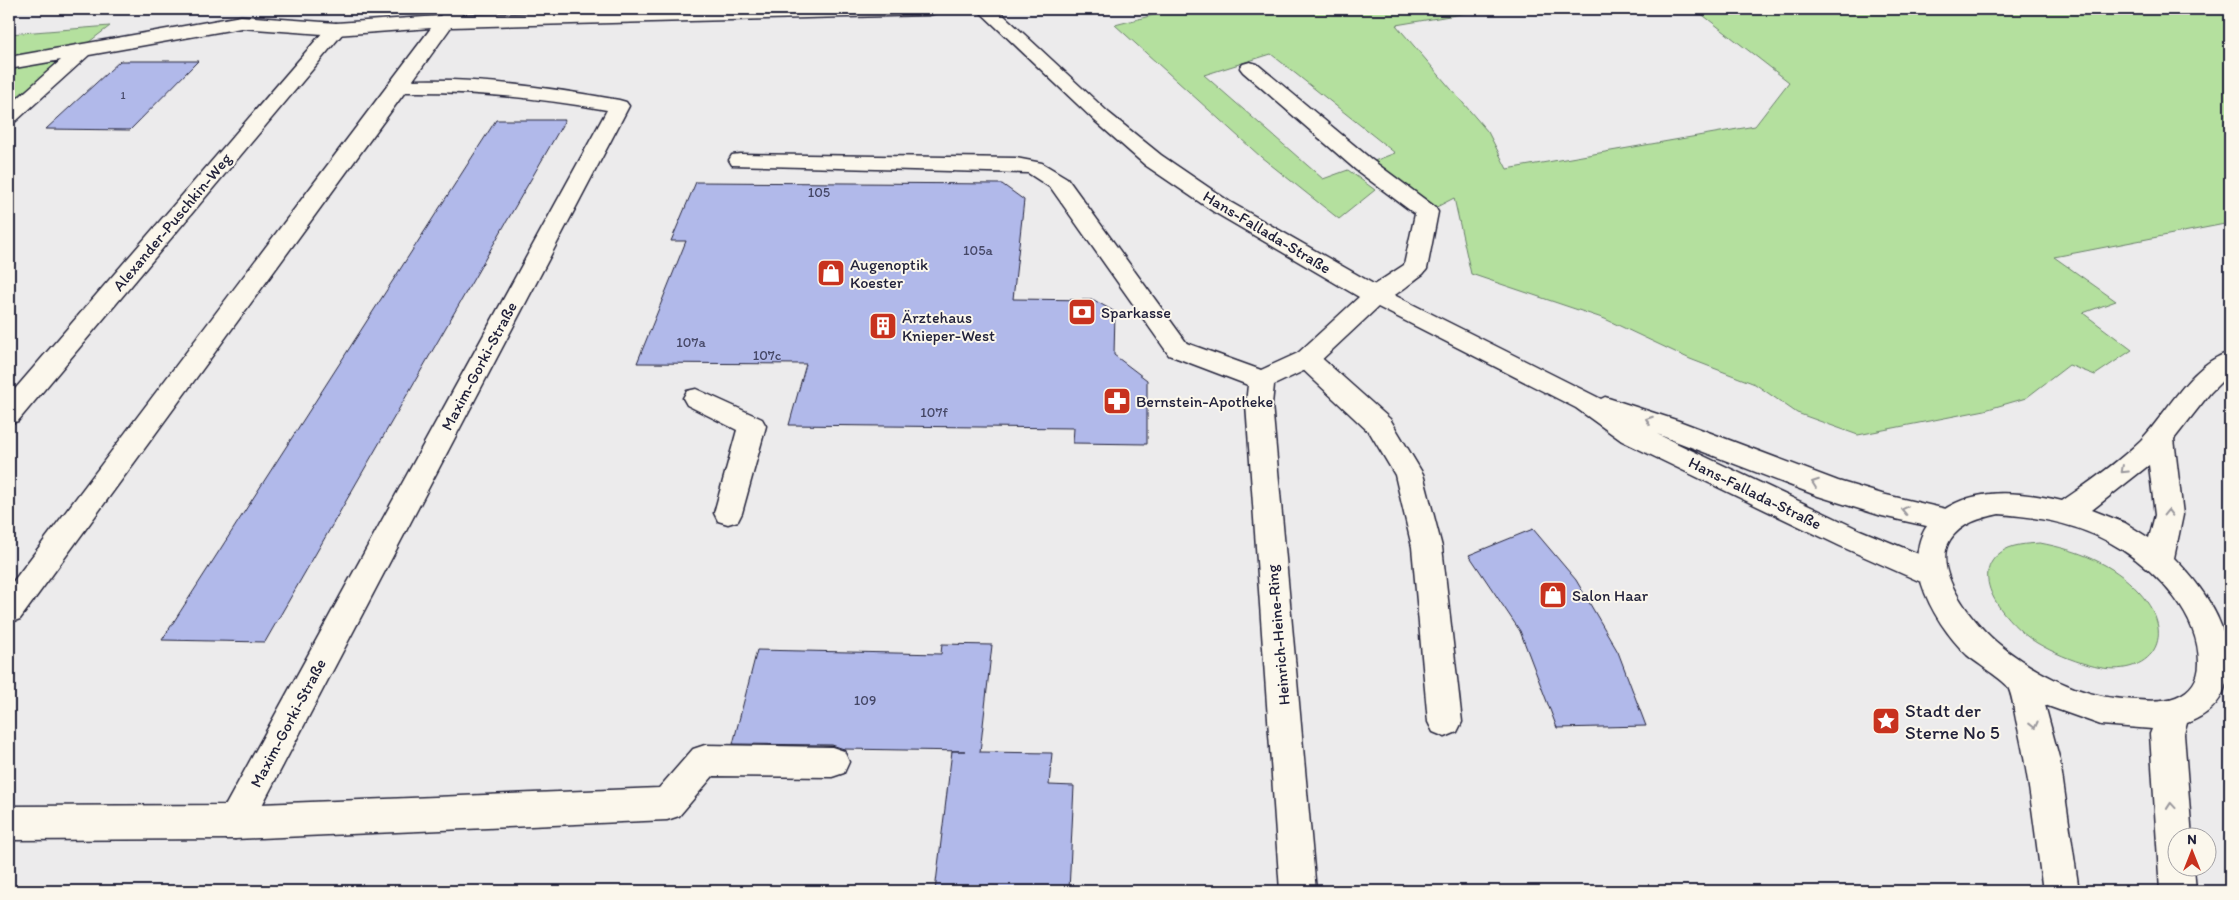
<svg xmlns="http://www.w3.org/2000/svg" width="2239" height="900" font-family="Itim,sans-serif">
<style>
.green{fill:#b4e09e;stroke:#6b816c}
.building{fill:#b1b9ea;stroke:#22223b}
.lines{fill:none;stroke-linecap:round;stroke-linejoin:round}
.service-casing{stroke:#22223b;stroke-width:3}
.minor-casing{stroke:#22223b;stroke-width:3}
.secondary-casing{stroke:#22223b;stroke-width:3}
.service{fill:#fbf7ec;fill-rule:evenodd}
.minor{fill:#fbf7ec;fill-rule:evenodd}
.secondary{fill:#fbf7ec;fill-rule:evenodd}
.oneway{stroke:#99979c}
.labels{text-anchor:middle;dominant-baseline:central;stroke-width:4;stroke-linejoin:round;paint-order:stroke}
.far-number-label{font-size:11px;fill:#464867}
.number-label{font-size:14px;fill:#464867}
.street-label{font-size:16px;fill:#22223b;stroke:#fbf7ec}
.poi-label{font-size:16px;fill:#22223b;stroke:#fbf7ec;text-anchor:start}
.near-poi-label{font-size:19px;fill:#22223b;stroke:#fbf7ec;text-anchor:start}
</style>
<rect width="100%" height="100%" fill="#ecebec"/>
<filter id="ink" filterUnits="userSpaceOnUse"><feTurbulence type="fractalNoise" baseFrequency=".02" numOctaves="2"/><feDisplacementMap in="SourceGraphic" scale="10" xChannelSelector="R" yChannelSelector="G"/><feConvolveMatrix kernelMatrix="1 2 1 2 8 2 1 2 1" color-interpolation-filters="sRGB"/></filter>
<g filter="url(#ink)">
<path class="green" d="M1177,9H1491L1396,25L1488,132L1507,169L1755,126L1789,82L1695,9H2230V223L2054,257L2116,301L2083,313L2132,350L2095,375L2069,365L2026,398L1985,410L1858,435L1797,413L1755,384L1690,359L1605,319L1471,274L1454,198L1427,212L1364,165L1395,153L1271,54L1204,75L1323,179L1348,170L1375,190L1339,219L1261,157L1115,25Z
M110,26L15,98H9V34Z
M2040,543C2077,550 2113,563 2139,592C2183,640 2146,682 2089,665C2071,660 2054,653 2037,643C2013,629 1965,579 2000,553C2011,544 2027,544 2040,543Z"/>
<path class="building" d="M120,61H198L130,130L46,129Z
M496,120H565L265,642L162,640Z
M696,182L1002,184L1024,200L1013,299L1094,300L1115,312L1114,355L1147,380V444L1073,443L1074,428L789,425L806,364L637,363L686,241H671Z
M1533,529L1576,580L1618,652L1646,726L1557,728L1520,631L1469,555Z
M942,644L992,645L980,752L1052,753L1049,785L1074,786L1069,891H935L952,751H966L844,749L832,745L733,744L757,650L941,654Z"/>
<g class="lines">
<defs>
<path id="service" d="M336,23L343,25L345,29L343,33L18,421L9,424V396L329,25Z
M1250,62L1257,64L1372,160L1435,207L1438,212L1427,269L1423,274C1407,285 1387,307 1366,302L1363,296L1366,290L1404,265L1415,214L1356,170L1243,72L1240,68L1243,64Z
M740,154L1016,158L1042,163L1067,178L1191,349L1187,355L1178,358L1169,355L1051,188L1028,173L732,165L729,160L732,155Z
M1307,350L1316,353L1390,419L1423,474L1442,547L1462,722L1457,732L1445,737L1433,732L1428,722L1412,547L1395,475L1370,433L1298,365L1294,359L1298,353Z
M696,389L762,419L766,426L742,513L738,521L728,524L718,521L714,513L737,430L687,405L683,398L687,391Z
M705,745L832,747L844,751L849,762L844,773L832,777L713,776L679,816L667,820L235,839L9,840V806L235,805L659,788L693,749Z"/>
<path id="minor" d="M447,9H463L464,11L461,15L747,9H938L936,13L929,15L451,27L413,80C483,78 551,88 619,100L626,102L629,106L247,834L235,839L223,834L217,822L223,810L607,110C539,98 473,91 405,92L20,619L9,623V587L431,28L336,35L241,28L89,55L16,121L9,123V106L61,60L9,69V57L241,16L336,23L440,16Z
M977,9H997L1109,113L1161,155L1230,202L1384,290L1601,399L1605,397L1679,421L1838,481L1882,494L1959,512L1963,520L1959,528L1949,531L1882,516L1818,496L1657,434L1860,530L1943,564L1947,573L1943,582L1932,585L1921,582L1840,546L1622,441L1576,408L1378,307L1316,365L1274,385L1272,404L1316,891H1280L1246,404L1248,385L1169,355L1165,349L1169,343L1178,340L1261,370L1298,353L1359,297L1214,212L1145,165L1095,121Z"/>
<path id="secondary" d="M2230,352V373L2210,393L2174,439L2183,515L2174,558C2207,591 2239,638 2225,687C2219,706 2205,716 2187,723L2184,734L2192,838H2176V868H2194L2196,891H2160L2150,734L2152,729L2101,725L2045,705L2060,761L2079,891H2043C2035,835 2030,779 2017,724C2014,712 2013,697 2008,687C2006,682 1974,661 1967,655C1932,621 1890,548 1942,511C1977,486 2023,492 2062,501C2090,482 2117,463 2141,440C2168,412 2191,363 2230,352ZM2149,465L2155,515L2149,538L2125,523L2092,510ZM1999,514C2042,517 2084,525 2121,549C2159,574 2199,615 2199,663C2199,679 2191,691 2176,697C2161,703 2138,700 2123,699C2079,696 2034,672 2000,645C1977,627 1930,572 1950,540C1961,523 1981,518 1999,514Z"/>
</defs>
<use href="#service" class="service-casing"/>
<use href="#minor" class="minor-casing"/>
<use href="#secondary" class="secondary-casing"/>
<use href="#service" class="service"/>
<use href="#minor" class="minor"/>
<use href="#secondary" class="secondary"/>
</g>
<defs><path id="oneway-chevron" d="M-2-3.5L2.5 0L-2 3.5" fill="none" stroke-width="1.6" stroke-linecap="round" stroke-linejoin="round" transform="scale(1.25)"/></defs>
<g class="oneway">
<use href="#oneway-chevron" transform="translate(1649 420) rotate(-160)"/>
<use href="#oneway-chevron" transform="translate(2124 470) rotate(137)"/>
<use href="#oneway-chevron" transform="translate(1815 483) rotate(-160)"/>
<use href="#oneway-chevron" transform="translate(1905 510) rotate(-167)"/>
<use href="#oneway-chevron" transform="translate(2168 513) rotate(-89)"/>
<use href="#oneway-chevron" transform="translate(2034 725) rotate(76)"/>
<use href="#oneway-chevron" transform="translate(2171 806) rotate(-95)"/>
</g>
</g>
<defs>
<symbol id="shop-square" viewBox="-11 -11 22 22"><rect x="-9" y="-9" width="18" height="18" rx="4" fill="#c8321e" stroke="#fbf7ec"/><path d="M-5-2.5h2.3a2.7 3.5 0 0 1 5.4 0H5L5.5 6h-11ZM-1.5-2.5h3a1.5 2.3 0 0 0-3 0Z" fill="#fff"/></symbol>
<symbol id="bank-square" viewBox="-11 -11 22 22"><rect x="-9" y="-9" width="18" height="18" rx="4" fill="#c8321e" stroke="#fbf7ec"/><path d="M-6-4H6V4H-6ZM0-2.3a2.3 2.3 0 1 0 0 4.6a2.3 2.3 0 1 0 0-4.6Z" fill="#fff"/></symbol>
<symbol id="building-square" viewBox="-11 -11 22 22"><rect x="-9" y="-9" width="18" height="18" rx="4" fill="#c8321e" stroke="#fbf7ec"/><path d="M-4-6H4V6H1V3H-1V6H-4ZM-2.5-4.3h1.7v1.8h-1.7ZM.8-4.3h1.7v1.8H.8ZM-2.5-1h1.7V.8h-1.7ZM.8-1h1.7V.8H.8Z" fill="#fff"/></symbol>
<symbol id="pharmacy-square" viewBox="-11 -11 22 22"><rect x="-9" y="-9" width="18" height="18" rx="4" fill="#c8321e" stroke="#fbf7ec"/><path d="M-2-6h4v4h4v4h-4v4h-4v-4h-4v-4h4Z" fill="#fff"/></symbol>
<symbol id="sight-square" viewBox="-11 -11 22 22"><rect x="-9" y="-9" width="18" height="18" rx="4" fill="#c8321e" stroke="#fbf7ec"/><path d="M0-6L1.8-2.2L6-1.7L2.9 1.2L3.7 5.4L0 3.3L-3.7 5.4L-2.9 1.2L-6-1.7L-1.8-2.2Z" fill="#fff"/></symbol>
</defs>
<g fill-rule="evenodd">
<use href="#shop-square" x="815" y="257" width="32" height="32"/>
<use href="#bank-square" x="1066" y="296" width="32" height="32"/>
<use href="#building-square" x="867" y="310" width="32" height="32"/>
<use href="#pharmacy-square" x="1101" y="385" width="32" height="32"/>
<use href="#shop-square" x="1537" y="579" width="32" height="32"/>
<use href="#sight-square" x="1870" y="705" width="32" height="32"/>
</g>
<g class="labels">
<g class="far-number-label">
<text x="123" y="95">1</text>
</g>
<g class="number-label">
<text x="819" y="192">105</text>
<text x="978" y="250">105a</text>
<text x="691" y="342">107a</text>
<text x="767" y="355">107c</text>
<text x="934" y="412">107f</text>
<text x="865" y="700">109</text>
</g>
<g class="street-label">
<text transform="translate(172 222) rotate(-50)">Alexander-Puschkin-Weg</text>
<text transform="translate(1267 232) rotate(31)">Hans-Fallada-Straße</text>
<text transform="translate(479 366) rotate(-62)">Maxim-Gorki-Straße</text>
<text transform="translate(1755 493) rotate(26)">Hans-Fallada-Straße</text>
<text transform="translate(1278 635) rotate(-95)">Heinrich-Heine-Ring</text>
<text transform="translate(288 723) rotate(-62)">Maxim-Gorki-Straße</text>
</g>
<g class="poi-label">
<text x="850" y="264">Augenoptik<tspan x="850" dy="18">Koester</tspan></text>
<text x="1101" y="312">Sparkasse</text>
<text x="902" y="317">Ärztehaus<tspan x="902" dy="18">Knieper-West</tspan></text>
<text x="1136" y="401">Bernstein-Apotheke</text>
<text x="1572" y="595">Salon Haar</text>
</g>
<g class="near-poi-label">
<text x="1905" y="710">Stadt der<tspan x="1905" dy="22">Sterne No 5</tspan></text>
</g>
</g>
<rect width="2239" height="900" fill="none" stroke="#fbf7ec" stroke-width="30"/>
<rect x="15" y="15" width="2209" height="870" fill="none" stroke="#22223b" stroke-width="2" filter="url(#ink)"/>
<g transform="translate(2192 852)"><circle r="24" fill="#fbf7ec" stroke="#a4a2a5"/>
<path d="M0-4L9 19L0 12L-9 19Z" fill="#c8321e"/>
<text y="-8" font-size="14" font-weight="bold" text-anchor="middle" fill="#22223b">N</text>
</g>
</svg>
